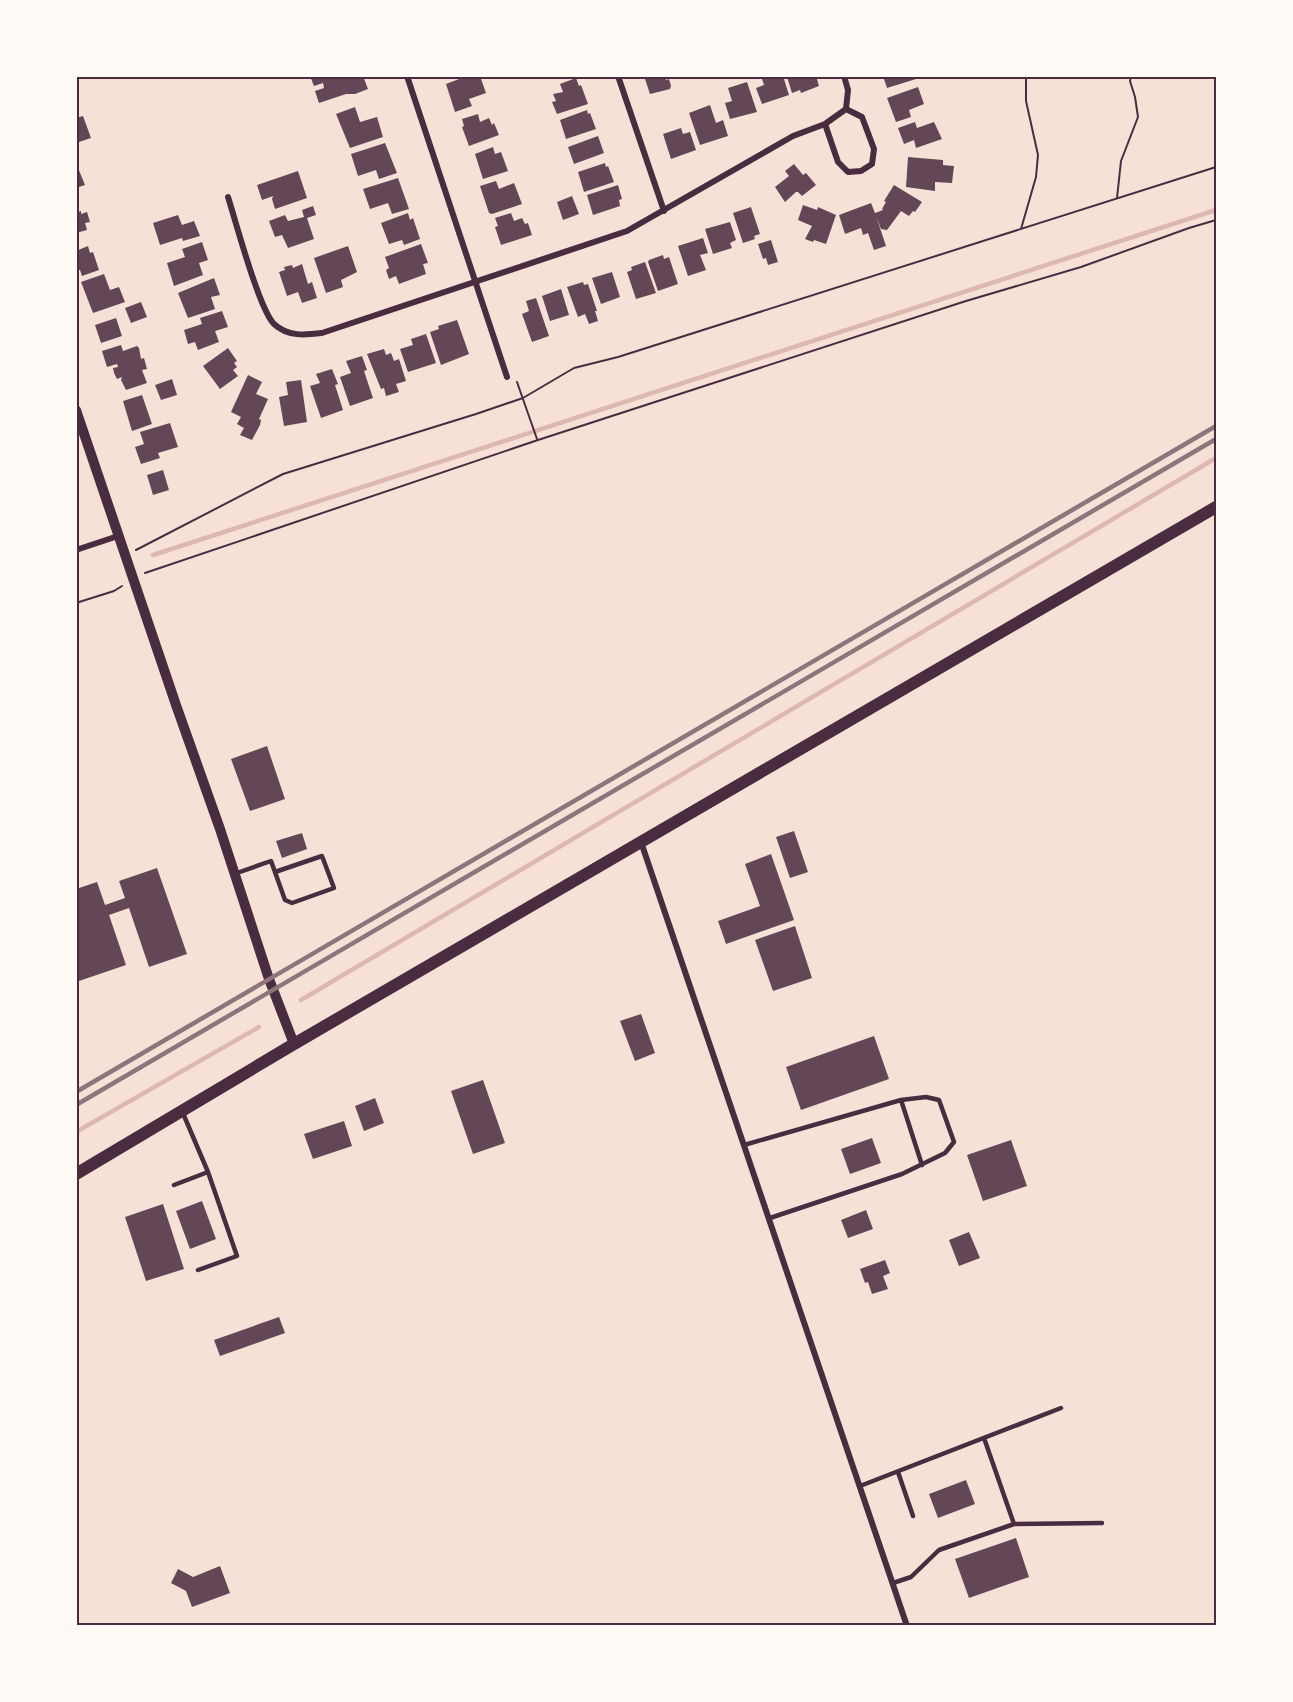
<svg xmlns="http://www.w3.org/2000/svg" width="1293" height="1702" font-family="Barlow,sans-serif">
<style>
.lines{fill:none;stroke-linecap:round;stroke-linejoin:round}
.stream{stroke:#dcb8b0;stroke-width:4.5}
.building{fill:#644757}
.path{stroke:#4a2c40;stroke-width:2}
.service{stroke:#4a2c40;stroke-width:4.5}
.minor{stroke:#4a2c40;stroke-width:6}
.tertiary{stroke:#4a2c40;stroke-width:10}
.secondary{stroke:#4a2c40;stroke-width:12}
.rail{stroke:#8f747c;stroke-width:4.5}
.neatline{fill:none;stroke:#4a2c40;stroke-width:2}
</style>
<rect width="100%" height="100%" fill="#f7e1d7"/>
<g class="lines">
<path class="stream" d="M153,555L1216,210
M301,1000L1216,458
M76,1132L259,1027"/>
</g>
<path class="building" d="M310,76H363L368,89L355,94H346L319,103L315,91L324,88L323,83L314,86Z
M467,76H480L486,93L469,99L472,106L455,112L446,84Z
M644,76H665L666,80L669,79L671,86L670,89L650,94Z
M761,76H783L789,95L762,104L756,88L764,85Z
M816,76L819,86L801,93L800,90L792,93L787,77Z
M883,76H915L916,79L887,88Z
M576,78L579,86L581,85L588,104L557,114L552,102L556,101L553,94L563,92L560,84Z
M747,82L757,112L730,119L725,103L732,101L728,88Z
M918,87L924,104L909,110L911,117L896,122L887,98Z
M710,105L716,123L723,120L728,136L700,145L689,113Z
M355,107L360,122L377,117L383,137L350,148L336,114Z
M587,110L588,114L590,113L596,129L566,139L560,120Z
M478,114L480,122L489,118L492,125L494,123L499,135L469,146L462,127L464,126L462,119Z
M83,116L91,138L76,143V118Z
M915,122L917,128L934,122L942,139L916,148L914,140L904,144L898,128Z
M681,128L683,134L690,132L696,150L671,159L663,134Z
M598,136L604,153L574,164L568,147Z
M385,143L397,173L379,179L376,170L358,176L351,154Z
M493,147L495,154L501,152L508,171L483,179L475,154Z
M908,157L943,160V165L954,166L952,183L935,182V191L906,187Z
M76,163L85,185L76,188Z
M605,163L606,167L608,166L614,182L584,192L578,172Z
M794,164L803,175L806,173L816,185L802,196L798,192H796L785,202L775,187L789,176L785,171Z
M298,171L307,198L275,209L272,199L273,196L262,200L257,185Z
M398,178L409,209L392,214L388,203L370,209L363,189Z
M496,181L499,189L514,183L522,204L492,214L489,213L480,186Z
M618,185L622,199L619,200L620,206L593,215L587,195Z
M894,185L922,202L915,212L913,211L909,216L901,211L887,230L881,229L876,216L886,246L874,250L868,233L863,235L861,228L845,234L839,215L871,203L875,213L883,210L882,209L886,202L884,201Z
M572,196L579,214L563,220L557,202Z
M803,205L817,210L818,207L836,215L826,244L814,240L813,242L805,239L812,226L798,220Z
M313,206L316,215L307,218L314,239L288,248L282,235L275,237L269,221L285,215L288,221L304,217L302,210Z
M751,207L760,234L754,236L755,239L743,243L733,213Z
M81,211V214L87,212L90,222L85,223L87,230L76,233V213Z
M408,213L410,220L413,218L420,239L404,245L402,240L389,244L381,223Z
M511,213L514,221L522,218L525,224L528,223L532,235L501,245L495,227L498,226L495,218Z
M178,215L182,225L194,221L200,236L183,241L182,238L160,245L153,223Z
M730,222L736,240L730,243L732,248L713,254L705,229Z
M703,238L708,253L700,255L706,270L688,276L678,246Z
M771,240L778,262L768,265L766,258L763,259L758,244Z
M202,242L208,260L199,263L203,275L174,286L167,263L185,257L182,249Z
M421,244L428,263L423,264L426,274L399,284L396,276L389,279L386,270L389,268L385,257Z
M88,246L90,253L93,252L99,270L82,276L80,270H77L76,268L78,264L76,251Z
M348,246L357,272L341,280L343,287L326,293L314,258Z
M663,255L664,259L669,257L678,284L658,291L648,262L649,260Z
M645,262L656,293L636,299L627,272L632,270L631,267Z
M302,264L308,284L312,282L317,298L302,303L298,292L287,296L279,272L285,270L284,267L292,265L293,268Z
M612,272L620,297L601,304L592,278Z
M104,274L110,290L119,287L125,302L93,313L81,282Z
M214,278L220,295L211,297L215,309L188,318L178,293Z
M583,282L584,285L588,284L597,311H595L598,321L589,324L585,314L578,317L567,287Z
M561,289L569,315L550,321L542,296Z
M536,298L549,336L532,342L522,314L529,311L526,301Z
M141,302L147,317L131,323L125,308Z
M222,311L228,327L215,331L219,342L198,350L195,342L188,344L184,330L202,324L200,318Z
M116,318L122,336L101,343L95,325Z
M457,320L469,354L441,365L430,332L439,329L438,326Z
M426,334L436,363L408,372L400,349L413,345L411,339Z
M121,345L123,351L137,346L139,348L141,359L144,358L147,369L142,370L147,383L126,390L121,380L122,377L117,379L114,373L113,368L118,367L117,364L107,367L102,351Z
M228,348L237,361L234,363L237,367L233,370L238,376L220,389L203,366Z
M384,349L386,355L391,353L394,361L399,359L406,381L396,384L399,392L386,396L384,388L381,389L367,354Z
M362,356L367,370L364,371L373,398L350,406L340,377L351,373L346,361Z
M332,369L338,384L335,385L343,410L321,418L310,386L320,383L316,374Z
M248,375L262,382L256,394L268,399L259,419L261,420L260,425L252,440L240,435L244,428L237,424L241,417L231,412Z
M172,379L177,395L161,400L155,385Z
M301,380L307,422L284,426L279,397L288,395L286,382Z
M142,395L152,424L132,431L123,401Z
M170,423L178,447L158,453L160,458L141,464L135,447L144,444L140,432Z
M163,470L169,490L153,495L147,475Z
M267,746L285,799L250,811L231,759Z
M794,831L808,872L790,878L776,837Z
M302,833L307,849L282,858L276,841Z
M771,854L794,920L726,944L718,921L760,906L745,864Z
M157,868L187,954L149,967L129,908L109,915L126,965L76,982V889L97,882L105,905L125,898L119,881Z
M795,926L812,978L773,991L755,940Z
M641,1014L655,1053L635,1061L620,1021Z
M874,1036L889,1079L801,1110L786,1067Z
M483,1080L505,1143L473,1154L451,1091Z
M375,1098L384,1123L364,1131L355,1106Z
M344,1121L352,1146L313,1159L304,1134Z
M872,1138L881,1163L850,1174L841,1149Z
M1011,1140L1027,1186L983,1201L967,1155Z
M202,1201L216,1239L190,1249L176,1211Z
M163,1204L184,1269L146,1281L125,1217Z
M866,1210L873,1229L848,1238L841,1220Z
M969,1232L980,1258L959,1266L949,1240Z
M885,1260L890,1273L883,1276L888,1289L872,1294L868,1282L865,1283L860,1269Z
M279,1317L285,1333L220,1356L214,1340Z
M966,1480L975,1504L938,1518L929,1494Z
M1016,1538L1029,1577L969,1598L955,1559Z
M220,1566L230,1593L192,1607L186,1591L171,1583L178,1569L193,1577Z"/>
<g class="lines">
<path class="path" d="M1117,198L1121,161L1138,117L1135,97L1130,81L1131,76
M1021,229L1036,177L1038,155L1026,101V76
M517,382L537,439
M136,550L283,474L476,414L523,398L574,368L618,357L1216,167
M145,573L538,440L966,301L1081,267L1189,228L1216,220
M76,603L114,591L122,586"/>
<path class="service" d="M234,874L271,861L285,900L292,903L334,888L322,856L275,872
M901,1100L922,1165
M182,1111L208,1172L237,1256L198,1270
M744,1145L901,1100L926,1097L939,1100L954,1142L945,1153L902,1174L770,1218
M174,1185L208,1172
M984,1438L1014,1524L1102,1523
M898,1472L913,1516
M860,1486L1061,1408
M893,1583L911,1577L939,1550L1014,1524"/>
<path class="minor" d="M407,76L507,377
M618,76L664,211
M825,124L838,162L848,172L861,171L872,164L874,149L862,117L846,109
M228,197C236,222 259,309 274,324C288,337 305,335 322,333L627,231L793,136L825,124L846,109L848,90L844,76
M76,550L118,536
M641,842L907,1626"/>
<path class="tertiary" d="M76,410L176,705L220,829L269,979L294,1044"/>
<path class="secondary" d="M76,1174L294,1044L1216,507"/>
<path class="rail" d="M76,1092L1216,426
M76,1105L1216,439"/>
</g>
<rect width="1293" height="1702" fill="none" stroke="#fffaf5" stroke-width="156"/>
<rect x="78" y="78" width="1137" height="1546" class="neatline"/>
</svg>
